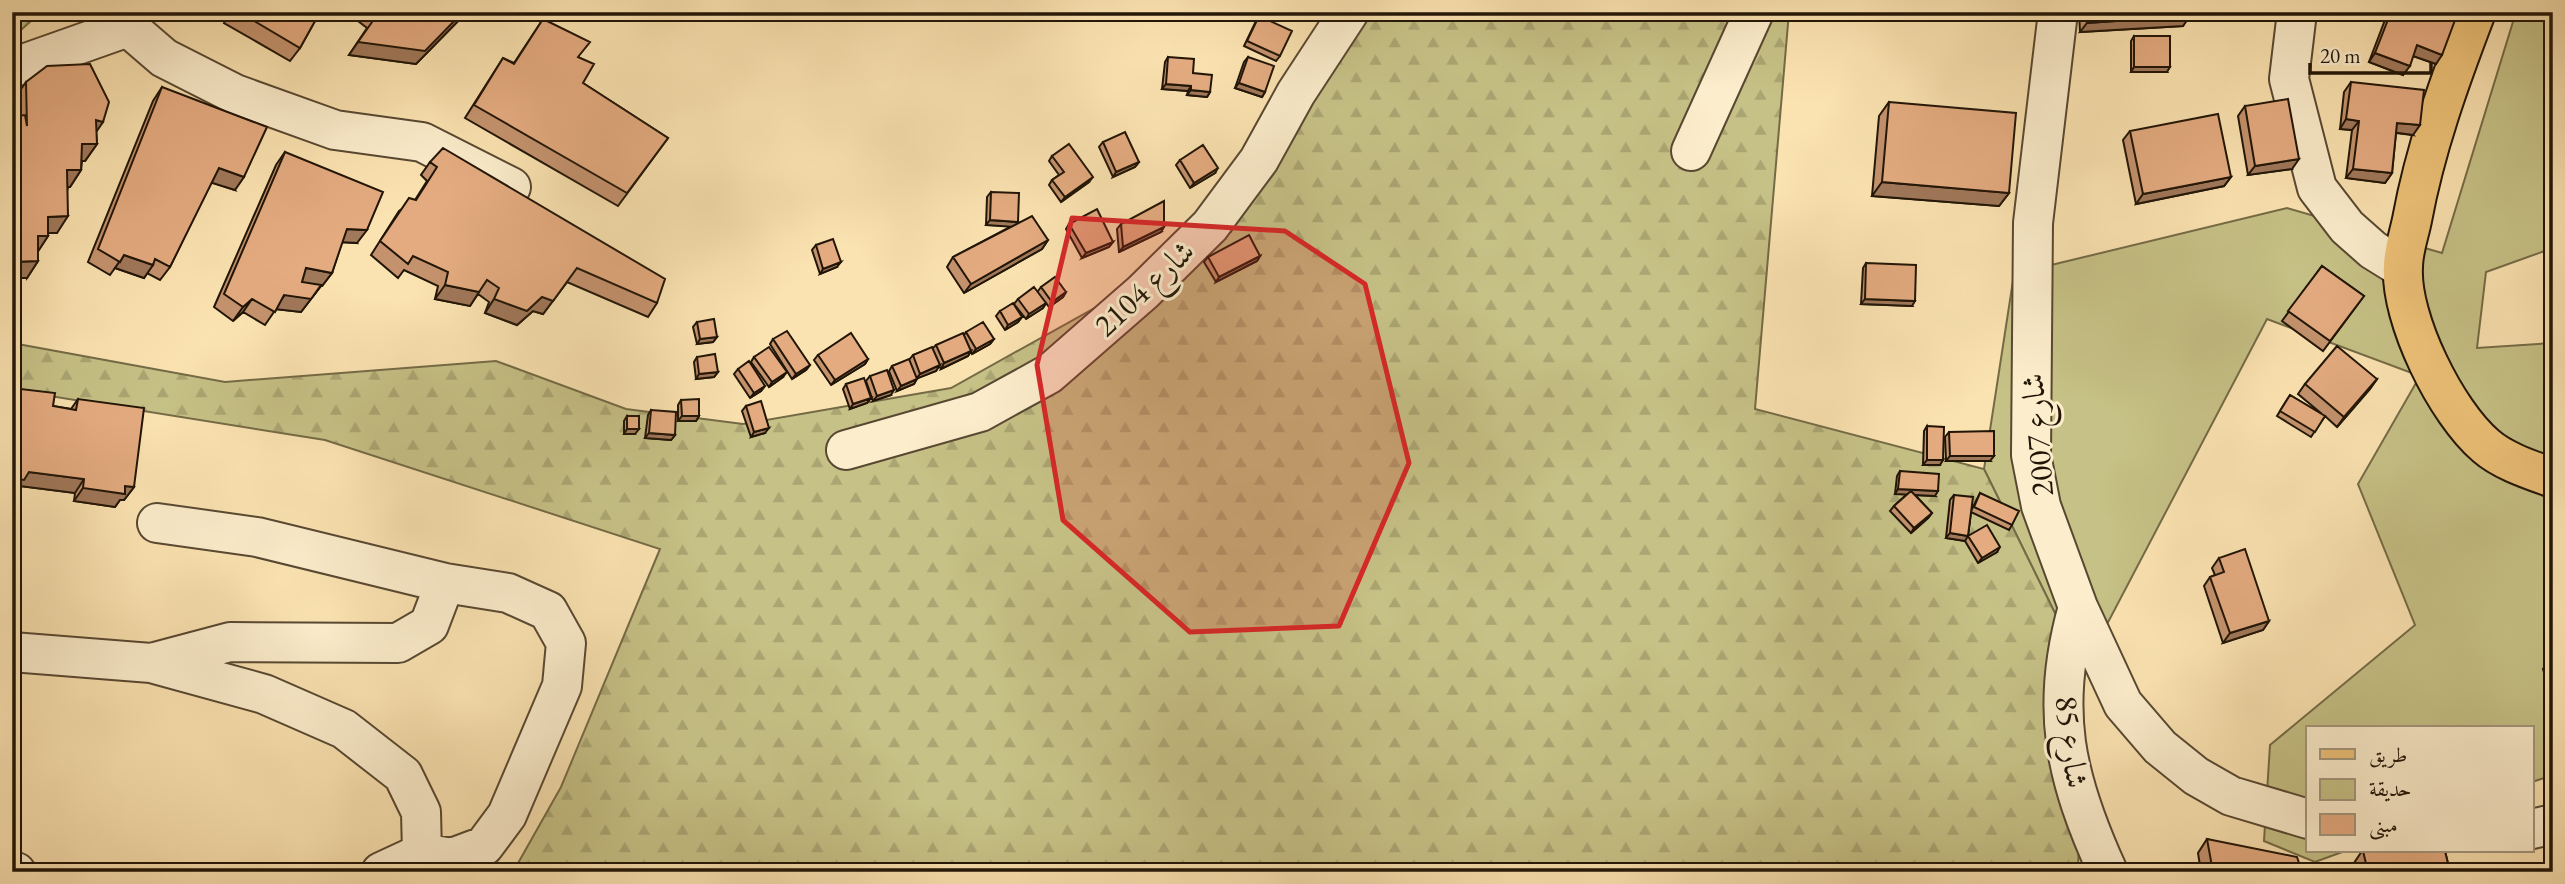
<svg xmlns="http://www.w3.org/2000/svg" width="2565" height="884" font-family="'EB Garamond',Amiri,serif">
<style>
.green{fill:#c6c186;stroke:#746b46;stroke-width:2}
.forest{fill:url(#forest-firs);stroke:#746b46;stroke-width:2}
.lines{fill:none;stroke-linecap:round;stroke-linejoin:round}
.minor-casing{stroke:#584832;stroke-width:42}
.major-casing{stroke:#211507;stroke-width:42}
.minor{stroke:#fcedcc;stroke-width:38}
.major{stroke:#eec278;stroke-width:38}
.wall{fill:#c4936e;stroke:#211507;stroke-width:2}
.shaded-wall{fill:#a0785a;stroke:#211507;stroke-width:2}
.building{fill:#e4ab80;stroke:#211507;stroke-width:2}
.marked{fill:#d62828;fill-opacity:0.2;stroke:#d62828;stroke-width:5;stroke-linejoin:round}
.labels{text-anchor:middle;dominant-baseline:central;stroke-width:6;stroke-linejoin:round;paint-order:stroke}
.street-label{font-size:32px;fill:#211507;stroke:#fcedcc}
</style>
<defs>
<pattern id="forest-firs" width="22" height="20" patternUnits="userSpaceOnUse" patternTransform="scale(1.75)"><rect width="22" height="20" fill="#c6c186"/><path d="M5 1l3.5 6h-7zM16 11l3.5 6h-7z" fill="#aaa572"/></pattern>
</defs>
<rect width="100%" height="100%" fill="#fbe3b1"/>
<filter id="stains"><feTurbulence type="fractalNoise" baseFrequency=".00286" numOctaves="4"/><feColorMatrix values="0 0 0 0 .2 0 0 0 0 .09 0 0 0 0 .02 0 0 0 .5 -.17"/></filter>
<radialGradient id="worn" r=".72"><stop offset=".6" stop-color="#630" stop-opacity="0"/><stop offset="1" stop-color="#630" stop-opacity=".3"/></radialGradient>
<path class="green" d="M2516,12H2553V248L2486,272L2477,348L2553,343V775L2532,782V728H2308V851H2345L2315,862L2264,841L2270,745L2415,625L2358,484L2420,376L2267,319L2083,670L1984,469L2014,274L2287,208L2442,253Z"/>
<path class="forest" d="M12,12H41L12,38Z
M1339,12H1789L1755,409L1984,469L2083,670L2078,872H513L561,787L660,549L325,440L12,390V343L225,382L496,361L626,409L743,424L951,388L1231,232Z"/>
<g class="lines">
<defs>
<path id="minor" d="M119,12L128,27L164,58L235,94L335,130L422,142L511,187
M2058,12L2033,223L2031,455L2041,506L2078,607L2123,704L2160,747L2196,776L2231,796L2308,819
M2297,12L2289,79L2317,188L2347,227L2373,250L2402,268
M12,68L128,27
M1691,151L1754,12
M846,450L980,412L1049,374L1143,292L1210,226L1259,160L1296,93L1349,12
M157,523L257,537L445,583L508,593L548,611L566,643L562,686L507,815L484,846L452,858L422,853L381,872
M2078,607C2049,709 2065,778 2108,872
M12,652L151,663L264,694L344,729L403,775L421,812L422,853
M151,663L230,642L398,643L429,625L445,583
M2532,829L2553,824
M12,871L16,872"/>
<path id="major" d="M2476,12C2450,80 2425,149 2412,220C2409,235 2403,251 2403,267C2400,319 2446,412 2486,446C2503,461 2531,470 2553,478"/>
</defs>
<use href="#minor" class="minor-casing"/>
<use href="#major" class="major-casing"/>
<use href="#minor" class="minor"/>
<use href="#major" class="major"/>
</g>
<path class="wall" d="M230,12H320L300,48L290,61L224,23Z
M364,12H467L416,64L349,55L367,28L358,21Z
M2079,12H2190L2183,26L2080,32Z
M2388,12H2458L2436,64L2413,56L2403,75L2369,62Z
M1259,16L1280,56L1276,61L1244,46L1256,21Z
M543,19L579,57L583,83L668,138L618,206L465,118L503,58L514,63Z
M2134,36L2167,72H2131V41Z
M1168,57L1193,73L1210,92L1207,97L1187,95L1188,91L1162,89L1165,62Z
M1248,57L1265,92L1262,97L1235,88L1244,62Z
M26,82L96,132L97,144L85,161H82L81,170L70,187H68L57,233H48V236L38,251V261L27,278L14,99Z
M2351,82L2413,135L2396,133L2392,173L2385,183L2346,178L2352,130L2340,129L2344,92Z
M162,87L235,190L211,182L170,267L160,280L147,273L144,278L115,268L110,275L88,262L153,101Z
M1889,102L2009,193L1999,206L1872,196L1879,116Z
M2245,106L2292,169L2248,175L2238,116Z
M2130,131L2231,177L2224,186L2136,204L2123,140Z
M1103,142L1139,162L1135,167L1113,177L1099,147Z
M285,152L357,243L342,242L332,273L322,286H321L301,312L276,309L265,325L243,312L233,321L214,307L276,165Z
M1052,156L1089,182L1061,202L1049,185L1052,180L1059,175L1049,161Z
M1180,160L1215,173L1190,188L1176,165Z
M430,162L657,303L648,317L567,282L543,314L533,311L517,325L485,313L489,302L478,294L470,306L435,299L438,286L404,270L398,278L371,255L399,211L415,200L427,181L421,175Z
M991,192L1015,225L1048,240L1042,249L964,293L947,267L953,257L1012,226L986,225L987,197Z
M1069,224L1113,242L1109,247L1082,258L1066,229Z
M1121,224L1161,232L1119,252L1117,229Z
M816,245L837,267L820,274L812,250Z
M1260,256L1257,261L1216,282L1204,262L1208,257Z
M1866,263L1912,306L1861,304L1863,268Z
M2322,266L2364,296L2323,351L2282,321Z
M1041,287L1066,292L1063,297L1049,307L1046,303L1043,308L1026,319L1014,304L1018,299L1038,291Z
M1000,311L1022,317L1018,322L1005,330L996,316Z
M697,322L717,337L713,342L697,344L693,327Z
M966,332L994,339L990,344L972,354L971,351L968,356L941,369L939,366L936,371L917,378L914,384L897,391L889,371L892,366L909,360L913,355L933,348L936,345L964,335Z
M773,339L810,365L806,370L792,379L770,344Z
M818,355L868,359L865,364L831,385L814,360Z
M697,357L718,372L714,377L696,379L694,362Z
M754,357L783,377L769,387L751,362Z
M738,369L765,386L761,391L750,398L734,374Z
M870,376L891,395L873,401L866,381Z
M2377,379L2370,389L2337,427L2325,416L2311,437L2277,416L2290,395L2322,414L2298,394L2305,384Z
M846,384L871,398L867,403L850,409L843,389Z
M12,388L53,406L71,409L78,399L134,487L124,500H120L115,507L74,501L75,493L20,486L15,494L12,493Z
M681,400L699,416L696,421H678V405Z
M746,406L765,433L751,437L742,411Z
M651,410L675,435L671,440L645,438L648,415Z
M627,416L635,434H624V421Z
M1927,426L1940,465H1923L1924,431Z
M1949,432L1990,461H1946L1945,437Z
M1900,471L1935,496L1915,495L1932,513L1928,518L1911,533L1890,511L1894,506L1907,494H1895L1897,476Z
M1980,493L2012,525L2009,530L1971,512L1968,536L1997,552L1978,563L1965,541L1946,538L1950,500L1954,495L1972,509Z
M2219,558L2269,621L2263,630L2223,643L2204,586L2210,577L2215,575L2212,568Z
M2553,655V702L2543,669Z
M2207,839L2302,872H2201L2198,853Z
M2362,851H2445L2450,872H2355L2354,863Z"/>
<path class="shaded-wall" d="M463,12H467L416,64L349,55L358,42Z
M2190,16L2183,26L2080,32L2087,23Z
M2417,45L2442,55L2436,64L2410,55Z
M2375,53L2410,66L2403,75L2369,62Z
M2134,67H2170L2167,72H2131Z
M1239,83L1265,92L1262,97L1235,88Z
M1166,84L1191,86L1188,91L1162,89Z
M1191,90L1210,92L1207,97L1187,95Z
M2346,119L2359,121L2352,130L2340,129Z
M96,120L103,122L92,138Z
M2397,123L2420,125L2413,135L2391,132Z
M82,144H97L85,161H70Z
M2299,159L2292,169L2248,175L2255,166Z
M1139,162L1135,167L1113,177L1116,172Z
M219,168L244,177L235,190L209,182Z
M1218,168L1215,173L1190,188L1194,183Z
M2353,169L2392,173L2385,183L2346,178Z
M67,170H81L70,187H56Z
M1093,177L1089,182L1061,202L1065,197Z
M2231,177L2224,186L2136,204L2143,194Z
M1882,182L2009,193L1999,206L1872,196Z
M68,216L57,233H37L48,217Z
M990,220L1018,222L1014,227L986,225Z
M1164,227L1161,232L1119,252L1123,247Z
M347,229L367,230L357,243L338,242Z
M38,236H48L37,253Z
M1048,240L1042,249L964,293L971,284Z
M1113,242L1109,247L1082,258L1086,253Z
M124,255L153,265L144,278L115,268Z
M1260,256L1257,261L1216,282L1219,277Z
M38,261L27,278H12V262Z
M841,262L837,267L820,274L823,269Z
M306,268L332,273L322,286H321L301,312L274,309Z
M567,282L543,314L533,311L517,325L485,313L494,299L542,297Z
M445,285L479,292L470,306L435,299Z
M1066,292L1063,297L1049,307L1052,302Z
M252,299L243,312L233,321L243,307Z
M1865,299L1915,301L1912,306L1861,304Z
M1046,303L1043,308L1026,319L1029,314Z
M1022,317L1018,322L1005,330L1008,325Z
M717,337L713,342L697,344L700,339Z
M994,339L990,344L972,354L976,349Z
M971,351L968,356L941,369L944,363Z
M868,359L865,364L831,385L835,380Z
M810,365L806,370L792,379L796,374Z
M940,365L936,371L916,379L920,374Z
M718,372L714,377L696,379L699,374Z
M787,372L783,377L769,387L772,382Z
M917,379L914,384L897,391L901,386Z
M2377,379L2370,389L2337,427L2344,417Z
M765,386L761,391L750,398L754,393Z
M894,390L891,395L873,401L877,396Z
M871,398L867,403L850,409L853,404Z
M682,416H699L696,421H678Z
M769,428L765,433L751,437L754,432Z
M627,429H639L635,434H624Z
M649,433L675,435L671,440L645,438Z
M1950,456H1994L1990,461H1946Z
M1927,460H1943L1940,465H1923Z
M29,472L84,479L75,493L20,486L15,494L12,493V478Z
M125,486L134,487L124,500H120L115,507L74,501L83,488Z
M1898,489L1938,491L1935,496L1895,494Z
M1932,513L1928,518L1911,533L1914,528Z
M1950,533L1968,536L1965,541L1946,538Z
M2000,547L1997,552L1978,563L1982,558Z
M2269,621L2263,630L2223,643L2230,633Z"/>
<path class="building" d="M239,12H320L300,48Z
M373,12H463L425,51L358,42L377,15Z
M2086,12H2190V16L2087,23Z
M2391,12H2458L2442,55L2417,45L2410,66L2375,53Z
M1259,16L1292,31L1280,56L1247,41Z
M543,19L590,42L578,57L594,64L583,83L668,138L627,193L474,105L503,58L514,64Z
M2134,36H2170V67H2134Z
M1168,57L1194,59L1193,73L1212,75L1210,92L1191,90V86L1166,84Z
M1248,57L1274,66L1265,92L1239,83Z
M90,64L109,102L103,122L96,120L97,144H82L81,170H67L68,216L48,217V236H38V261L12,262V116L25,115L27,126L26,82L47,66Z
M2351,82L2424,90L2420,125L2397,123L2392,173L2353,169L2359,121L2346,119Z
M162,87L267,127L244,177L219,168L170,267L155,259L153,265L124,255L120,262L98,249Z
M2288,99L2299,159L2255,166L2245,106Z
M1889,102L2016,113L2009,193L1882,182Z
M2218,114L2231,177L2143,194L2130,131Z
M1125,132L1139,162L1116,172L1103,142Z
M1069,144L1093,177L1065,197L1052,180L1064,172L1052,156Z
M1203,145L1218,168L1194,183L1180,160Z
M443,148L665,279L657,303L577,268L553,301L542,297L527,311L494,299L499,288L487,280L479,292L445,285L448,272L413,256L408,264L380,241L409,198L416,200L437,167L430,162Z
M285,152L383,192L367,230L347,229L332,273L306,268L302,282L321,285L311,299L284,295L275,312L252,299L243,307L224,294Z
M991,192L1019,193L1018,222L990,220Z
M1164,201V227L1123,247L1121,224Z
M1097,209L1113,242L1086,253L1069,224Z
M1032,216L1048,240L971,284L953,257Z
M1249,235L1260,256L1219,277L1208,257Z
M833,239L841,262L823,269L816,245Z
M1866,263L1916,265L1915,301L1865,299Z
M2322,266L2364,296L2330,341L2288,311Z
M1055,277L1066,292L1052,302L1041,287Z
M1034,287L1046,303L1029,314L1018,299Z
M1013,303L1022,317L1008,325L1000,311Z
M714,319L717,337L700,339L697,322Z
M983,322L994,339L976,349L966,332Z
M787,331L810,365L796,374L773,339Z
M851,333L868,359L835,380L818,355Z
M963,333L971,351L944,363L936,345Z
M2337,346L2377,379L2344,417L2305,384Z
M769,347L787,372L772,382L754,357Z
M932,347L940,365L920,374L913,355Z
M715,354L718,372L699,374L697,357Z
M909,359L917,379L901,386L892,366Z
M749,361L765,386L754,393L738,369Z
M887,370L894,390L877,396L870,376Z
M864,378L871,398L853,404L846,384Z
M12,388L55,393L53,406L76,410L78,399L144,408L134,487L125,486V494L83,488L84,479L29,472L24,480L12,478Z
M2290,395L2325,416L2315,432L2280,411Z
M699,399V416H682L681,400Z
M761,401L769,428L754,432L746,406Z
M651,410L676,412L675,435L649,433Z
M627,416H639V429H627Z
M1927,426L1944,427L1943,460H1927Z
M1994,431V456H1950L1949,432Z
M1900,471L1939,474L1938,491L1898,489Z
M1911,491L1932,513L1914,528L1894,506Z
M1980,493L2019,511L2012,525L1974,507Z
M1954,495L1973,497L1968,536L1950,533Z
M1987,525L2000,547L1982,558L1968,536Z
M2245,549L2269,621L2230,633L2210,577L2224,572L2219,558Z
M2207,839L2297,857L2302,872H2213Z
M2363,851H2445L2450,872H2368Z"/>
<path class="marked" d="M1072,218L1285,231L1365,284L1409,463L1339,626L1190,632L1063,520L1037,365Z"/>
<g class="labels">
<g class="street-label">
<text transform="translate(1144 288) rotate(-43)">شارع 2104</text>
<text transform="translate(2037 435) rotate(-95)">شارع 2007</text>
<text transform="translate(2072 742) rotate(83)">شارع 85</text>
</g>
</g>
<rect width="2565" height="884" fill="none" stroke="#fbe3b1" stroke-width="42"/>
<rect x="14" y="14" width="2537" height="856" fill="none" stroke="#211507" stroke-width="3.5"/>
<rect x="21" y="21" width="2523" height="842" fill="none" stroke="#211507" stroke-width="2"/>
<rect x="2306" y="726" width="228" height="126" fill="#fcedcc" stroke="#a4977d" stroke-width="2"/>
<rect x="2320" y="749" width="35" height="10" fill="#eec278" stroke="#a4977d" stroke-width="2"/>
<text x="2369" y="762" font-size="21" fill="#211507">طريق</text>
<rect x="2320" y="779" width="35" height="21" fill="#c6c186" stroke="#a4977d" stroke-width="2"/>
<text x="2369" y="796" font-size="21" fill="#211507">حديقة</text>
<rect x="2320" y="814" width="35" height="21" fill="#e4ab80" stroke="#a4977d" stroke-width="2"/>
<text x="2369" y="832" font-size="21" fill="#211507">مبنى</text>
<path d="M2310 63v10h121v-10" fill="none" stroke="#211507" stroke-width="3.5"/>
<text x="2320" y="63" font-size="21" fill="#211507" stroke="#fcedcc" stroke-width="5" paint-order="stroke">20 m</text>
<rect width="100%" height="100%" filter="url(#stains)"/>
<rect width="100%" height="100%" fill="url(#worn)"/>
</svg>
